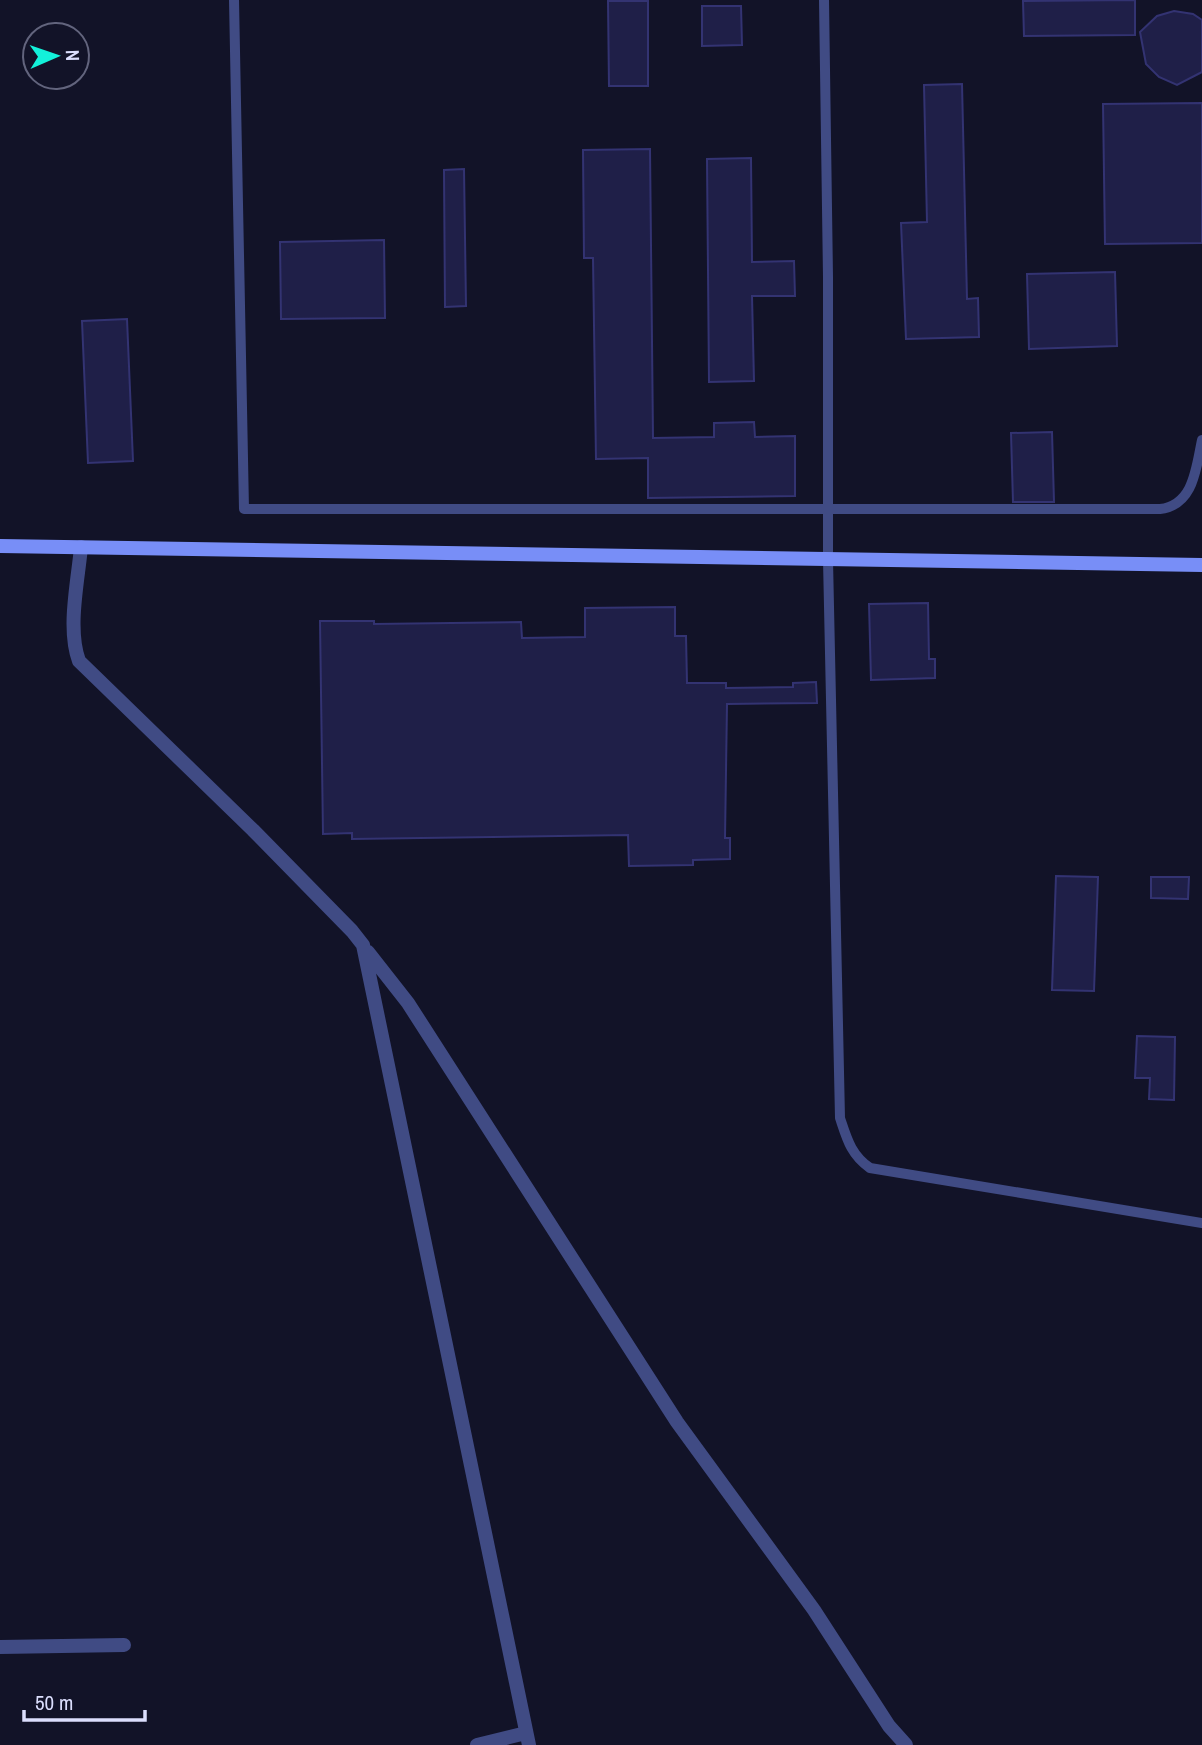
<svg xmlns="http://www.w3.org/2000/svg" width="1202" height="1745" font-family="'Archivo Narrow',sans-serif">
<style>
.building{fill:#1f1f48;stroke:#333372;stroke-width:2}
.lines{fill:none;stroke-linecap:round;stroke-linejoin:round}
.lane{stroke:#404b84;stroke-width:10}
.street{stroke:#404b84;stroke-width:14}
.secondary{stroke:#788ef7;stroke-width:14}
</style>
<rect width="100%" height="100%" fill="#121328"/>
<path class="building" d="M1135,0V35L1024,36L1023,1Z
M608,1H648V86H609Z
M702,6H741L742,45L702,46Z
M1174,11L1193,14L1202,20V72L1177,85L1159,77L1146,64L1140,32L1157,16Z
M962,84L967,299L978,298L979,337L906,339L901,223L927,222L924,85Z
M1202,103V243L1105,244L1103,104Z
M650,149L653,438L714,437V423L754,422L755,437L795,436V496L648,498V458L596,459L593,258H584L583,150Z
M751,158L752,262L794,261L795,296H752L754,381L709,382L707,159Z
M464,169L466,306L445,307L444,170Z
M384,240L385,318L281,319L280,242Z
M1115,272L1117,346L1029,349L1027,274Z
M127,319L133,461L88,463L82,321Z
M1052,432L1054,502H1013L1011,433Z
M928,603L929,659H935V678L871,680L869,604Z
M675,607V636H686L687,683H726V688L793,687V683L816,682L817,703L727,704L725,838H730V859L693,860V865L629,866L628,835L352,839V833L323,834L320,621H374V624L521,622L522,638L585,637V608Z
M1056,876L1098,877L1094,991L1052,990Z
M1151,877H1189L1188,899L1151,898Z
M1137,1036L1175,1037L1174,1100L1149,1099L1150,1078H1135Z"/>
<g class="lines">
<path class="lane" d="M234,0L244,509H1160C1194,505 1196,468 1202,440
M824,0L828,277V560L840,1118C847,1139 851,1155 870,1168L1202,1223"/>
<path class="street" d="M81,547C78,581 67,629 79,661L253,830L352,931L363,945L529,1745
M368,952L408,1003L677,1422L814,1610L889,1726L906,1745
M0,1647L124,1645
M477,1745L526,1733"/>
<path class="secondary" d="M0,546L1202,565"/>
</g>
<g transform="translate(56 56) rotate(88)"><circle r="33" fill="#121328" stroke="#62647d" stroke-width="2"/>
<path d="M0-5L12 26L0 18L-12 26Z" fill="#13f1da"/>
<text y="-10" font-size="19" font-weight="bold" text-anchor="middle" fill="#dbdefd">N</text>
</g>
<path d="M24 1710v10h121v-10" fill="none" stroke="#dbdefd" stroke-width="3.5"/>
<text x="35" y="1710" font-size="21" fill="#dbdefd" stroke="#121328" stroke-width="5" paint-order="stroke">50 m</text>
</svg>
